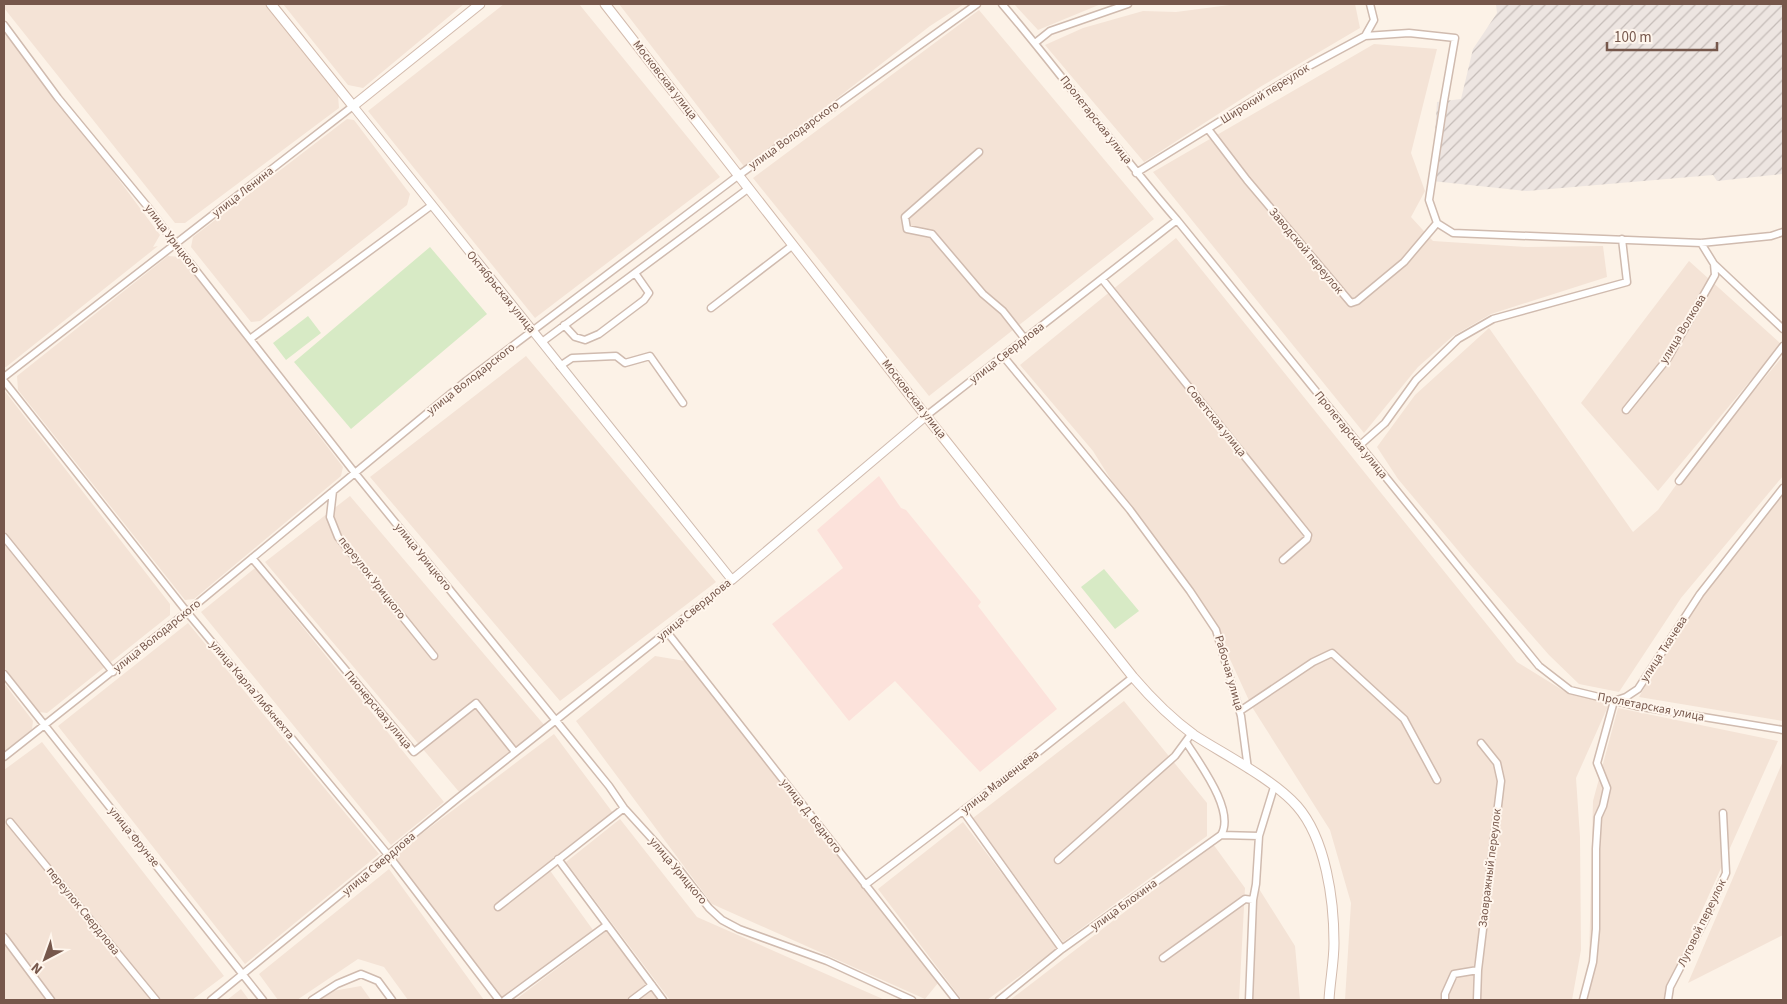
<svg xmlns="http://www.w3.org/2000/svg" width="1787" height="1004" font-family="'Source Sans 3',sans-serif">
<style>
.residential{fill:#f4e3d6}
.commercial{fill:#fce2db}
.industrial{fill:url(#industrial-furrows)}
.pitch{fill:#d7eac5}
.lines{fill:none;stroke-linecap:round;stroke-linejoin:round}
.minor-casing{stroke:#d0bbaf;stroke-width:9}
.tertiary-casing{stroke:#d0bbaf;stroke-width:10}
.secondary-casing{stroke:#d3bbad;stroke-width:11}
.minor{stroke:#fff;stroke-width:6}
.tertiary{stroke:#fff;stroke-width:8}
.secondary{stroke:#fff;stroke-width:9}
.labels{text-anchor:middle;dominant-baseline:central;stroke-width:4;stroke-linejoin:round;paint-order:stroke}
.street-label{font-size:12px;fill:#76574b;stroke:#fff6ed}
</style>
<defs>
<pattern id="industrial-furrows" width="10" height="10" patternUnits="userSpaceOnUse" patternTransform="scale(1.25)"><rect width="10" height="10" fill="#ede5e1"/><path d="M-1 1l2-2M0 10L10 0M9 11l2-2" fill="none" stroke="#c5bcb8"/></pattern>
</defs>
<rect width="100%" height="100%" fill="#fcf2e7"/>
<path class="residential" d="M4,4H267L338,95L339,108L185,223H175L4,8Z
M283,4H464L363,88L348,85Z
M504,4H579L720,177L535,318L368,111Z
M619,4H964L930,26L746,169Z
M1014,4H1101L1038,30Z
M1237,4H1355L1360,28L1260,87L1144,162L1045,45L1083,28L1143,11L1176,12Z
M979,10L1154,219L929,396L753,178Z
M4,30L58,98L160,235L153,247L158,246L6,367H4Z
M1374,44L1437,49L1411,153L1425,191L1411,217L1433,241L1527,247L1603,246L1607,277L1491,314L1453,336L1418,367L1364,433L1153,172Z
M347,119L354,120L410,194L407,205L260,321L251,322L191,247L193,237Z
M1176,238L1517,662L1564,691L1609,704L1576,778L1580,837L1581,950L1572,1000H1345L1351,903L1330,830L1252,707L1211,618L1130,510L1093,451L1020,365Z
M168,256L182,257L343,467L341,476L194,599L185,600L18,390L17,376Z
M1689,261L1781,344L1658,491L1581,403Z
M1489,328L1633,532L1658,510L1679,481L1783,356V476L1681,598L1619,692L1579,684L1549,655L1466,560L1398,479L1377,447L1415,395Z
M526,356L716,582L560,701L370,477Z
M4,390L170,604V615L47,713L39,712L4,667Z
M1783,495V721L1639,697L1685,617L1757,525Z
M350,496L545,726L460,793L265,562Z
M255,568L444,802L391,845L201,612Z
M188,623L379,854L245,964L58,726Z
M655,656L685,661L938,983L925,999L712,904L576,721Z
M4,683L33,721L32,729L4,752Z
M1124,701L1207,803V836L1063,942L973,818Z
M1618,708L1778,741L1691,935L1665,1000H1588L1593,801Z
M554,734L613,813L546,865L593,930L501,1000L392,856Z
M42,742L224,976L192,1000H4V770Z
M1783,761V935L1688,983Z
M620,819L697,917L885,1000H670L566,862Z
M963,822L1058,948L987,1000H962L878,889Z
M1213,844L1245,888L1239,1000H1010Z
M389,869L484,1000H408L384,967L358,959L297,1000H278L259,974Z
M1256,884L1295,946L1300,1000H1248Z
M608,930L660,1000H515Z
M361,986L371,1000H317L327,992Z
M241,989L249,1000H227Z"/>
<path class="commercial" d="M879,476L901,508L906,510L981,602L978,606L1057,709L980,772L895,681L849,721L772,624L843,568L817,530Z"/>
<path class="industrial" d="M1496,4H1783V174L1717,181L1713,175L1527,191L1432,181L1437,102L1461,99L1473,49L1497,13Z"/>
<path class="pitch" d="M430,247L487,314L351,429L294,362Z
M308,316L321,333L286,360L273,343Z
M1104,569L1139,611L1115,629L1081,587Z"/>
<g class="lines">
<defs>
<path id="minor" d="M1002,4C1062,74 1116,150 1177,220L1539,666L1570,690L1636,706L1783,730
M4,25L58,98L147,206L176,245L355,473L609,786L624,808L675,864L709,908L722,920L739,929L827,961L912,1000
M1365,36L1409,33L1455,38L1444,101L1429,200L1437,223L1453,233L1701,243L1771,236L1783,232
M1035,43L1050,31L1128,4
M1208,129L1247,180L1351,303L1357,301L1404,262L1437,223
M979,152L905,217L907,229L932,234L983,294L1003,311L1025,339
M1136,173L1311,65L1365,36L1374,20L1370,4
M1714,264L1783,329
M1102,279L1308,535L1307,539L1283,560
M711,308L793,245
M564,325L575,337L585,340L599,334L644,300L649,293L635,273
M250,339L432,205
M542,342L749,188
M1003,356L1130,510L1190,591L1216,630L1241,716L1248,769
M560,366L572,358L616,356L625,363L650,356L683,403
M4,377L353,106
M4,381L187,612L389,856L499,1000
M1626,410L1668,358L1715,275L1714,264L1701,243
M926,416L1177,220
M1359,446L1385,423L1416,380L1458,339L1493,319L1627,282L1622,239
M1679,481L1783,346
M333,491L330,517L338,537L434,656
M4,537L113,672
M252,558L414,752L476,703L515,752
M667,632L956,1000
M4,674L263,1000
M1240,711L1313,662L1332,653L1404,719L1437,780
M1186,742C1199,763 1236,811 1221,835
M4,757L187,612L466,381L739,175L977,4
M963,811L1062,949
M10,822L156,1000
M558,859L663,1000
M1058,860L1175,756L1192,733
M865,885L998,784L1133,677
M498,907L624,808
M4,937L51,1000
M1163,958L1245,899L1253,900
M211,1000L458,798L732,580
M312,1000L337,984L361,974L378,981L392,1000
M505,1000L607,925
M632,1000L652,985
M999,1000L1062,949L1221,835L1259,836
M1249,1000L1253,900L1256,884L1259,836L1274,787
M1445,1000V994L1454,974L1478,970
M1477,1000L1478,970L1501,781L1497,763L1481,743
M1583,1000L1593,962L1596,929V849L1598,817L1603,806L1607,788L1597,763L1614,701L1626,697L1638,689L1700,594L1783,488
M1668,1000L1670,987L1706,918L1726,873L1723,813"/>
<path id="tertiary" d="M353,106L732,580L926,416"/>
<path id="secondary" d="M271,4L353,106L480,4
M605,4L926,416L1133,677C1151,698 1172,719 1194,735C1225,755 1273,779 1297,806C1326,839 1334,901 1334,943C1334,962 1330,981 1329,1000"/>
</defs>
<use href="#minor" class="minor-casing"/>
<use href="#tertiary" class="tertiary-casing"/>
<use href="#secondary" class="secondary-casing"/>
<use href="#minor" class="minor"/>
<use href="#tertiary" class="tertiary"/>
<use href="#secondary" class="secondary"/>
</g>
<g class="labels">
<g class="street-label">
<text transform="translate(665 80) rotate(52)">Московская улица</text>
<text transform="translate(1265 94) rotate(-32)">Широкий переулок</text>
<text transform="translate(1096 120) rotate(52)">Пролетарская улица</text>
<text transform="translate(794 135) rotate(-36)">улица Володарского</text>
<text transform="translate(243 192) rotate(-38)">улица Ленина</text>
<text transform="translate(172 239) rotate(53)">улица Урицкого</text>
<text transform="translate(1306 251) rotate(50)">Заводской переулок</text>
<text transform="translate(501 292) rotate(51)">Октябрьская улица</text>
<text transform="translate(1683 329) rotate(-59)">улица Волкова</text>
<text transform="translate(1007 353) rotate(-38)">улица Свердлова</text>
<text transform="translate(471 379) rotate(-38)">улица Володарского</text>
<text transform="translate(914 399) rotate(52)">Московская улица</text>
<text transform="translate(1216 421) rotate(51)">Советская улица</text>
<text transform="translate(1351 435) rotate(51)">Пролетарская улица</text>
<text transform="translate(423 557) rotate(51)">улица Урицкого</text>
<text transform="translate(372 578) rotate(52)">переулок Урицкого</text>
<text transform="translate(694 610) rotate(-39)">улица Свердлова</text>
<text transform="translate(157 636) rotate(-39)">улица Володарского</text>
<text transform="translate(1664 649) rotate(-57)">улица Ткачева</text>
<text transform="translate(1229 673) rotate(74)">Рабочая улица</text>
<text transform="translate(252 690) rotate(50)">улица Карла Либкнехта</text>
<text transform="translate(1651 707) rotate(11)">Пролетарская улица</text>
<text transform="translate(378 710) rotate(50)">Пионерская улица</text>
<text transform="translate(1000 782) rotate(-38)">улица Машенцева</text>
<text transform="translate(811 816) rotate(52)">улица Д. Бедного</text>
<text transform="translate(134 837) rotate(51)">улица Фрунзе</text>
<text transform="translate(379 864) rotate(-40)">улица Свердлова</text>
<text transform="translate(1490 868) rotate(-83)">Заовражный переулок</text>
<text transform="translate(678 871) rotate(50)">улица Урицкого</text>
<text transform="translate(1124 905) rotate(-36)">улица Блохина</text>
<text transform="translate(83 911) rotate(51)">переулок Свердлова</text>
<text transform="translate(1702 923) rotate(-64)">Луговой переулок</text>
</g>
</g>
<rect width="1787" height="1004" fill="none" stroke="#76574b" stroke-width="10"/>
<g transform="translate(45 959) rotate(221)" stroke="#fff6ed" stroke-width="4" paint-order="stroke">
<path d="M0-4L9 19L0 12L-9 19Z" fill="#76574b"/>
<text y="-8" font-size="14" font-weight="bold" text-anchor="middle" fill="#76574b">N</text>
</g>
<path d="M1607 42v8h110v-8" fill="none" stroke="#76574b" stroke-width="2.5"/>
<text x="1614" y="42" font-size="15" fill="#76574b" stroke="#fff6ed" stroke-width="4" paint-order="stroke">100 m</text>
</svg>
